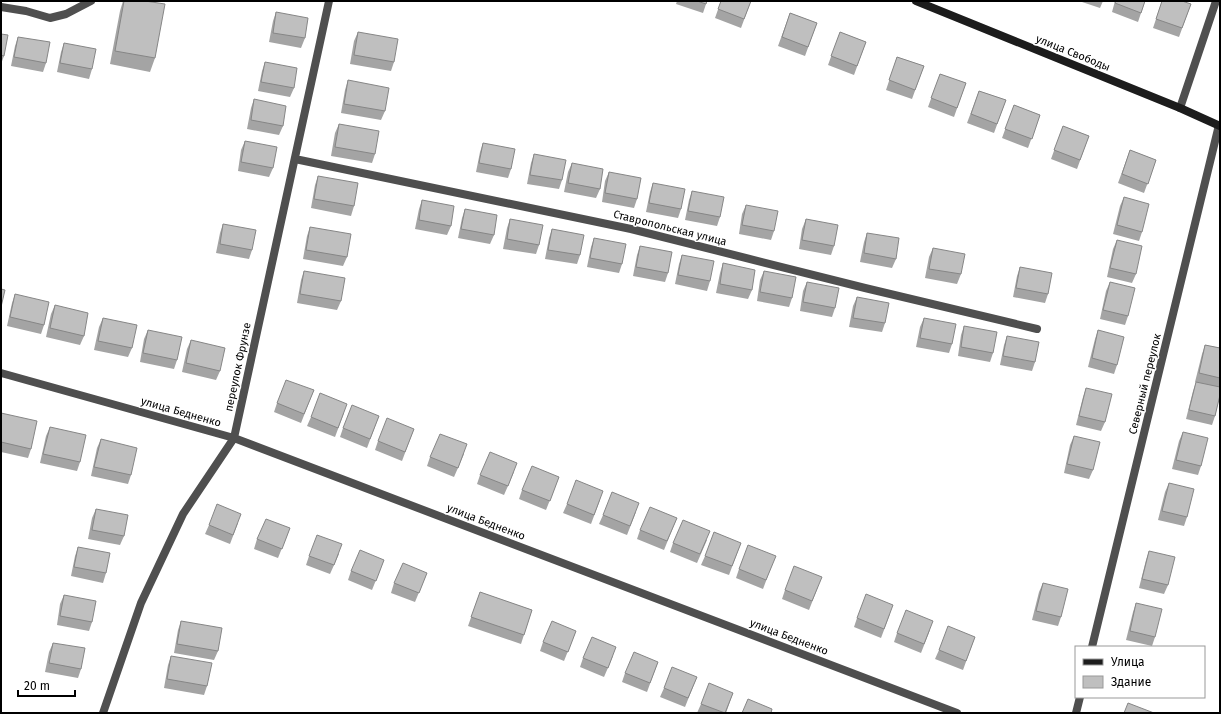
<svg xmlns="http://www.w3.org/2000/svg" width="1221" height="714" font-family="'Fira Sans',sans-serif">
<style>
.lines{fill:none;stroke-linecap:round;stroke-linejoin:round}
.street{stroke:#4f4f4f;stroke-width:8}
.secondary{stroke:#1c1c1c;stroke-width:8}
.wall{fill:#a4a4a4}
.building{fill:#bfbfbf;stroke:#868686}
.labels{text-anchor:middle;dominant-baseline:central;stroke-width:3;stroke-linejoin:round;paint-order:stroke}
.street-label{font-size:11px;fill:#000;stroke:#fff}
</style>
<rect width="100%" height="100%" fill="#fff"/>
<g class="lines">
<path class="street" d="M1,7L26,11L50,18L66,14L91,1
M1180,108L1216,1
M295,159L631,229L865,288L1037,329
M1,373L234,438L957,713
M1092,647L1219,125
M103,713L141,603L183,514L234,438L329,1
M1076,713L1080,697"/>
<path class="secondary" d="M916,1L1180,108L1220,126"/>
</g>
<path class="wall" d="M123,1H145L155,58L150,72L110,64L120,11Z
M677,1H707L703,13L676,4Z
M721,1H751L741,28L715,18Z
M1079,1H1103L1100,8Z
M1115,1H1145L1138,22L1112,12Z
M1162,1L1191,4L1179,37L1153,28Z
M276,12L305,38L301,48L269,42L273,21Z
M790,13L817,23L805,56L778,46Z
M358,32L394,62L391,71L350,64L354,41Z
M840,32L866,42L854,75L828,65Z
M1,34L4,56L1,64Z
M18,37L46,63L43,72L11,66L15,46Z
M64,43L92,69L89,79L57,72L61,52Z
M897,57L924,66L912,99L886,90Z
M265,62L294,88L290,97L258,91L262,71Z
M940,74L966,83L954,117L928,107Z
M348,80L385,111L381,120L341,113L345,90Z
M979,91L1006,100L994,133L967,123Z
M254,99L283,126L279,135L247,129L251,108Z
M1014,105L1040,115L1028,148L1002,138Z
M339,124L375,154L372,163L331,156L335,133Z
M1063,126L1089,136L1077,169L1051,159Z
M245,141L273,168L269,177L238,171L241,150Z
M483,143L511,169L508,178L476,172L480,152Z
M1130,150L1156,160L1144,193L1118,183Z
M534,154L562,180L559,189L527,184L531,163Z
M572,163L600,189L596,198L564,192L568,172Z
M609,172L637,199L634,208L602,202L605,181Z
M318,176L354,206L351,216L311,208L315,185Z
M653,183L681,209L678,218L646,212L650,192Z
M692,191L720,217L717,226L685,220L689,200Z
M1124,197L1142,232L1139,241L1113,234L1120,206Z
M422,200L451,226L447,235L415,229L419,209Z
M746,205L774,231L771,240L739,234L742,214Z
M465,209L494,235L490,244L458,238L462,218Z
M510,219L539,245L536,254L503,249L507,228Z
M806,219L834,246L831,255L799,249L802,229Z
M223,224L252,250L249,259L216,253L220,233Z
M310,227L347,257L343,266L303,259L307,236Z
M552,229L580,255L577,264L545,259L549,238Z
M867,233L896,259L892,268L860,262L864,242Z
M594,238L622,264L619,273L587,267L591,247Z
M1117,240L1136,274L1132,283L1107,277L1113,249Z
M640,246L668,273L665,282L633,276L637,255Z
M933,248L961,274L957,284L925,278L929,257Z
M682,255L710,281L707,291L675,284L679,264Z
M723,263L752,290L748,299L716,293L720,273Z
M1020,267L1048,294L1045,303L1013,297L1017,276Z
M304,271L341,301L337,310L297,303L301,280Z
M764,271L792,298L789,307L757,301L760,280Z
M807,282L835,308L832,317L800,311L803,291Z
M1110,282L1128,316L1125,325L1100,319L1106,291Z
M15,294L44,325L41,334L7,326L12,303Z
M857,297L885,323L882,332L849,327L853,306Z
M55,305L84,336L80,345L46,337L51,314Z
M103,318L132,348L128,357L94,350L99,327Z
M924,318L952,344L949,353L916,347L920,327Z
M964,326L993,353L990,362L958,356L961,335Z
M148,330L177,360L174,369L140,362L144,339Z
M1098,330L1117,365L1114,374L1088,367L1095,339Z
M1007,336L1035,362L1032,371L1000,365L1004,345Z
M191,340L220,371L216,380L182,372L187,349Z
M1205,345L1220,348V395L1215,416L1212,425L1186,419L1193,391L1196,382H1195L1202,354Z
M1086,388L1105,422L1101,431L1076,425L1083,397Z
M314,390L301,423L274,412L277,403Z
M1,413L31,449L28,458L1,452Z
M344,413L335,437L307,426L311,417Z
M379,416L367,448L340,437L343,428Z
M50,427L80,462L77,471L40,463L46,436Z
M414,429L402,461L375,450L378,441Z
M1183,432L1201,466L1198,475L1172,469L1179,441Z
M1074,436L1093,470L1089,479L1064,473L1070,445Z
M101,439L131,475L128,484L91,476L97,448Z
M464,454L454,477L427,466L430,457Z
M514,472L504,495L477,484L480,475Z
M559,477L546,510L519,499L522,490Z
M1169,483L1187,517L1184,526L1158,520L1165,492Z
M600,500L591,524L563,513L567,504Z
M96,509L124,536L120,545L88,539L92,518Z
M636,512L627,535L599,524L603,515Z
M677,518L664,550L637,539L640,530Z
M238,523L230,544L205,534L209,525Z
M290,528L278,558L254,549L257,539Z
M707,540L697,563L670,552L673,543Z
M741,543L729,575L701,565L705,556Z
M78,547L106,573L103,583L71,576L75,556Z
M1149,551L1168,585L1164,594L1139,588L1146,560Z
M339,554L330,574L306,565L309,556Z
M384,560L372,590L348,580L351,571Z
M772,565L763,589L736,578L739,569Z
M427,573L415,602L391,593L394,583Z
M1043,583L1061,617L1058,626L1032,620L1039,592Z
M818,587L809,610L782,599L785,590Z
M480,592L532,610L521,644L468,626Z
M64,595L92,622L89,631L57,625L60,604Z
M1136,603L1155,637L1152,646L1126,640L1133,612Z
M890,614L881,638L854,627L857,618Z
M181,621L218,651L214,660L174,653L178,630Z
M930,630L921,653L894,642L897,633Z
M576,631L564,661L540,651L543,642Z
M975,637L963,670L935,659L939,650Z
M53,643L81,669L78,678L45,672L49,652Z
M171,656L207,686L204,695L164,688L168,665Z
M613,656L604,677L580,667L583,658Z
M658,662L647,692L622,682L625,673Z
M697,677L685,707L660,697L664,688Z
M733,693L726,713H697L701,704Z"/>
<path class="building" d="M124,1H145L165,4L155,58L115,51Z
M697,1H707L706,4Z
M721,1H751L744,19L718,9Z
M1116,1H1145L1141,13L1115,3Z
M1162,1H1182L1191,4L1182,28L1156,19Z
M276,12L308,18L305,38L273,33Z
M790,13L817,23L808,47L782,37Z
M358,32L398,39L394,62L354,55Z
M840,32L866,42L857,66L831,56Z
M1,34L8,35L4,56L1,55Z
M18,37L50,42L46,63L14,57Z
M64,43L96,49L92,69L60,63Z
M897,57L924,66L915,90L889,80Z
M265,62L297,68L294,88L261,82Z
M940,74L966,83L957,108L931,98Z
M348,80L389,88L385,111L344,104Z
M979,91L1006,100L997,124L971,114Z
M254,99L286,106L283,126L251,120Z
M1014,105L1040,115L1032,139L1005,129Z
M339,124L379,131L375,154L335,147Z
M1063,126L1089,136L1080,160L1054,150Z
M245,141L277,147L273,168L241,162Z
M483,143L515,149L511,169L479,163Z
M1130,150L1156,160L1148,184L1122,174Z
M534,154L566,160L562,180L530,175Z
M572,163L603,169L600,189L568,183Z
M609,172L641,178L637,199L605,193Z
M318,176L358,183L354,206L314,199Z
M653,183L685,189L681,209L649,203Z
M692,191L724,197L720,217L688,211Z
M1124,197L1149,204L1142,232L1117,225Z
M422,200L454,206L451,226L419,220Z
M746,205L778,211L774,231L742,225Z
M465,209L497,215L494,235L461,229Z
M510,219L543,225L539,245L507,239Z
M806,219L838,225L834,246L802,240Z
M223,224L256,230L252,250L220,244Z
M310,227L351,234L347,257L306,250Z
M552,229L584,235L580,255L548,250Z
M867,233L899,238L896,259L864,253Z
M594,238L626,244L622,264L590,258Z
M1117,240L1142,246L1136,274L1110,268Z
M640,246L672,252L668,273L636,267Z
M933,248L965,254L961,274L929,269Z
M682,255L714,261L710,281L678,275Z
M723,263L755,270L752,290L720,284Z
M1020,267L1052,273L1048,294L1016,288Z
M304,271L345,278L341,301L300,294Z
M764,271L796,277L792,298L760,292Z
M807,282L839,288L835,308L803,302Z
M1110,282L1135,288L1128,316L1103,310Z
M1,289L5,290L1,307Z
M15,294L49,302L44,325L10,317Z
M857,297L889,303L885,323L853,318Z
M55,305L88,313L84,336L50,328Z
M103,318L137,325L132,348L98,341Z
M924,318L956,324L952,344L920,338Z
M964,326L997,332L993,353L961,347Z
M148,330L182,337L177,360L143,353Z
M1098,330L1124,337L1117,365L1092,358Z
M1007,336L1039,342L1035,362L1003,356Z
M191,340L225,348L220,371L186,363Z
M1205,345L1220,348V378L1199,373Z
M286,380L314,390L304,414L277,403Z
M1196,382L1220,387V395L1215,416L1189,410Z
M1086,388L1112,394L1105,422L1079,416Z
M320,393L347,404L338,428L311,417Z
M352,405L379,416L370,439L343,428Z
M1,413L37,421L31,449L1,442Z
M387,418L414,429L405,452L378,441Z
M50,427L86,435L80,462L43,454Z
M1183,432L1208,438L1201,466L1176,460Z
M440,434L467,444L458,468L430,457Z
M1074,436L1100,442L1093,470L1067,464Z
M101,439L137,448L131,475L94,467Z
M490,452L517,463L508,486L480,475Z
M532,466L559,477L550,501L522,490Z
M576,480L603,491L594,515L567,504Z
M1169,483L1194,489L1187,517L1162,511Z
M612,492L639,503L630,526L603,515Z
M217,504L241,514L233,535L209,525Z
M650,507L677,518L667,541L640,530Z
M96,509L128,515L124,536L92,530Z
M266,519L290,528L282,549L257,539Z
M683,520L710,531L700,554L673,543Z
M714,532L741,543L732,566L705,556Z
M317,535L342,544L334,565L309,556Z
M748,545L776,556L766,580L739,569Z
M78,547L110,553L106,573L74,567Z
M360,550L384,560L376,581L351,571Z
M1149,551L1175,557L1168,585L1142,579Z
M403,563L427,573L419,593L394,583Z
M794,566L822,577L812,601L785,590Z
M1043,583L1068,589L1061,617L1036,611Z
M480,592L532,610L524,635L471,617Z
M866,594L893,605L884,629L857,618Z
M64,595L96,601L92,622L60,616Z
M1136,603L1162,609L1155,637L1130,631Z
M906,610L933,621L924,644L897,633Z
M181,621L222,628L218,651L177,644Z
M552,621L576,631L568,652L543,642Z
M948,626L975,637L966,661L939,650Z
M592,637L616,647L608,668L583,658Z
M53,643L85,648L81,669L49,663Z
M634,652L658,662L650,683L625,673Z
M171,656L212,663L207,686L167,679Z
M672,667L697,677L688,698L664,688Z
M709,683L733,693L725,713L701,704Z
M748,699L772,709L771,713H742Z
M1128,703L1154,713H1124Z"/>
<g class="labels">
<g class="street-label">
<text transform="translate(1073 53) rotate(22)">улица Свободы</text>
<text transform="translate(670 228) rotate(14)">Ставропольская улица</text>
<text transform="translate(238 367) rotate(-78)">переулок Фрунзе</text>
<text transform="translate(1145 384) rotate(-76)">Северный переулок</text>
<text transform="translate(181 412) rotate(16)">улица Бедненко</text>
<text transform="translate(486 522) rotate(21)">улица Бедненко</text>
<text transform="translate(789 637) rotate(21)">улица Бедненко</text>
</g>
</g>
<rect width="1221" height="714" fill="none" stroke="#000000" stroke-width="4"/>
<rect x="1075" y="646" width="130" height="52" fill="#ffffff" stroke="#999999"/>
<rect x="1083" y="659" width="20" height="6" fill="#1c1c1c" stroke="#999999"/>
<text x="1111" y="666" font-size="12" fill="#000000">Улица</text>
<rect x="1083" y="676" width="20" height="12" fill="#bfbfbf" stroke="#999999"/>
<text x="1111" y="686" font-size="12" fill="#000000">Здание</text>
<path d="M18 690v6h57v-6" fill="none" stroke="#000000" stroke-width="2"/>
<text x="24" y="690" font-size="12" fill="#000000" stroke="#ffffff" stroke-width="3" paint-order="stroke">20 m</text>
</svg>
